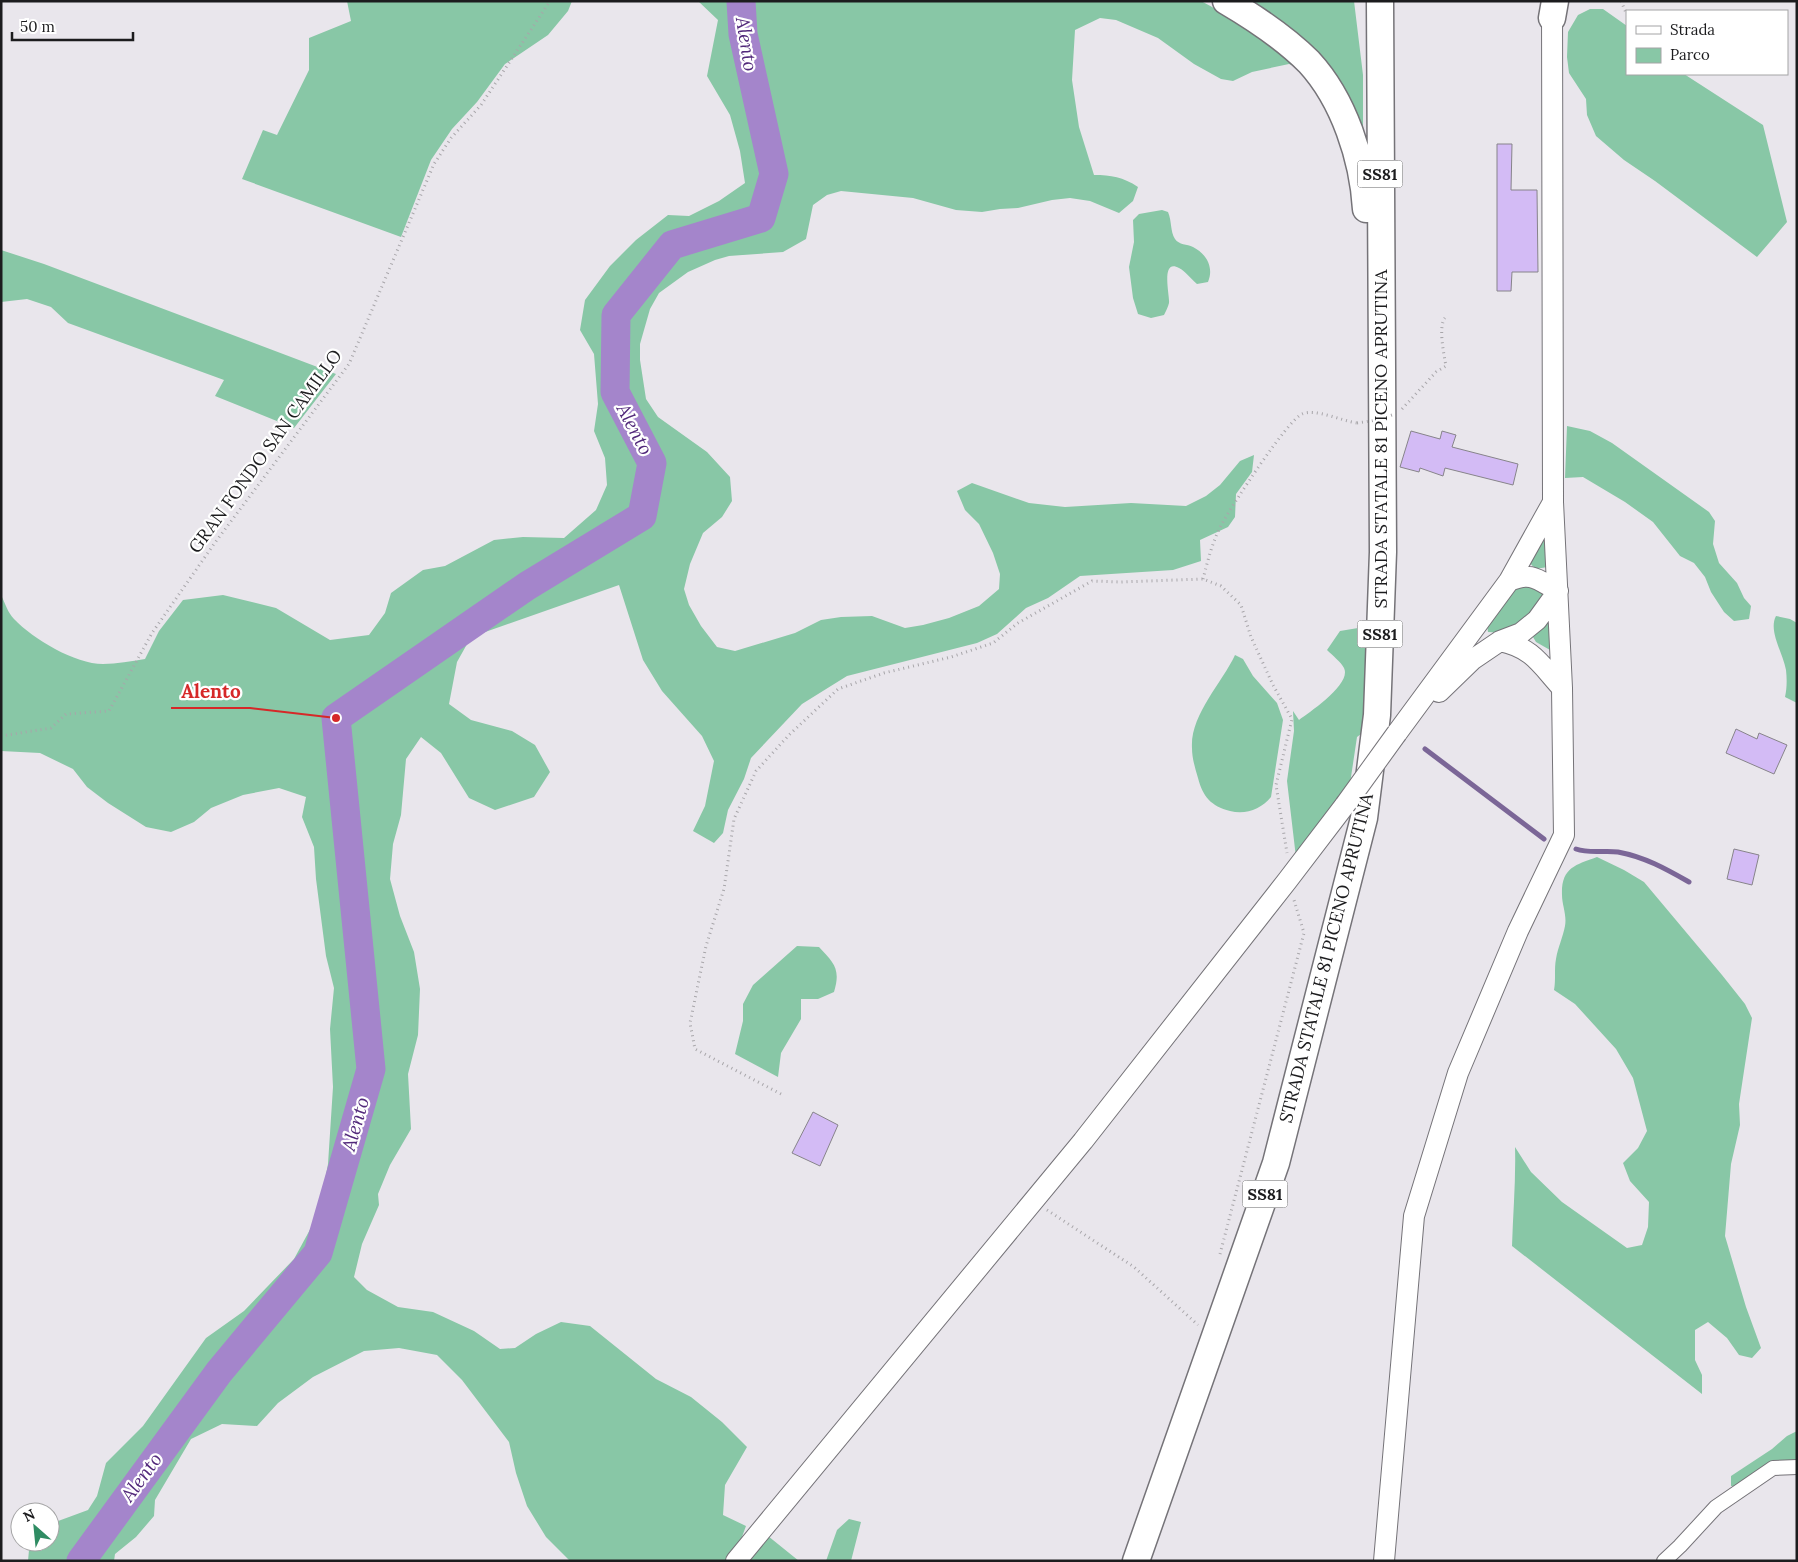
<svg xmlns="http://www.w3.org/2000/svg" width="1798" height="1562" font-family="Lora,serif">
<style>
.green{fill:#88c7a6}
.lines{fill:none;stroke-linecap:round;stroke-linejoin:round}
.stream{stroke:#7b6697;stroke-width:5}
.river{stroke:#a485cb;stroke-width:29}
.building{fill:#d3bbf5;stroke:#87848a}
.street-casing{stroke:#757378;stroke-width:16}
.secondary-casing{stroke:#757378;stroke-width:22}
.highway-casing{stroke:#757378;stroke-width:29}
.path{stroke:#a8a6aa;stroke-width:3;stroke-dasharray:1 4;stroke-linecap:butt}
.street{stroke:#fff;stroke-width:14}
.secondary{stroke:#fff;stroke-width:20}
.highway{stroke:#fff;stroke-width:26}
.secondary-bridge-casing{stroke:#757378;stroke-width:22;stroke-linecap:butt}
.path-bridge{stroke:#a8a6aa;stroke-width:3;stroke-dasharray:1 4;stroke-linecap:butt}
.secondary-bridge{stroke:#fff;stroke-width:20}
.labels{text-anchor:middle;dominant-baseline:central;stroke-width:4.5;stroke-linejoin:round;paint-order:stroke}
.shield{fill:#fff;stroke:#606062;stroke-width:1}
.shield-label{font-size:16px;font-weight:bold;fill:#1c1c1e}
.street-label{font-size:18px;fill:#1c1c1e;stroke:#fff}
.water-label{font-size:19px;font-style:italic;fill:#52297b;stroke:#fff}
.leader{fill:none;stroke:#d62828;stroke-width:2}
.callout-dot{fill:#d62828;stroke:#fff;stroke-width:2}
.callout-label{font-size:19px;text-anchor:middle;font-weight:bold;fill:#d62828;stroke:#fff;stroke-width:4.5;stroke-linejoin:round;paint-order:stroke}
</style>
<rect width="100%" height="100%" fill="#e9e6ec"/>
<path class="green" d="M347,1H572L568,11L548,35L505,64L477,102L452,129L431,160L401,237L242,179L263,130L277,135L309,70V38L351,21Z
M698,1H1201C1238,20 1271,45 1304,70L1289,64L1252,72L1233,81L1221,79L1194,64L1158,38L1116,20L1100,18L1075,30L1072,80L1079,127L1094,175C1111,175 1123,177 1138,187L1133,201L1119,213L1090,201L1070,198L1052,200L1018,208L1000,209L982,212L956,210L913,198L841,191L827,195L813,205L806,239L783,252L729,256L715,260L688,272L659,293L650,309L640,344V360L646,399L658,417L707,452L730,477L732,501L722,517L703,533L690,564L684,589L689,605L701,626L717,647L735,651L795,633L821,620L841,617L872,616L905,628L923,625L949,618L979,606L999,589L1000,574L993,553L979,524L965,510L957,491L972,483L1029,503L1065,507L1131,503L1186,506L1206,496L1220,485L1240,461L1254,455L1252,472L1236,494L1235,517L1228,527L1200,540L1201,561L1173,570L1080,576L1048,598L1026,608L997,634L977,643L847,676L802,704L751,758L744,779L728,810L723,833L714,843L693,831L705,806L714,761L702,736L662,691L643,660L619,585L471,637L457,662L449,704L471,720L512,731L535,745L550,772L534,797L495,810L469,798L441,753L421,737L406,759L401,815L393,844L390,879L400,916L414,952L420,989L418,1035L408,1074L411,1129L390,1165L378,1194L379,1205L362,1244L354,1277L367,1290L398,1307L433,1312L474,1331L500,1349L515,1348L536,1334L561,1322L590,1326L656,1379L691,1397L722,1422L747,1447L725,1485L723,1515L746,1526L739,1545L725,1561H570L546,1537L527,1506L516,1473L509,1442L462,1380L437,1355L399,1348L364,1351L313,1377L278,1403L257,1426L222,1424L191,1439L155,1500L154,1516L136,1537L115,1554L114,1561H28L29,1550L34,1542H50V1524L88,1510L97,1496L106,1463L143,1426L206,1338L244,1311L294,1259L319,1213L328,1164L333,1087L330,1029L334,988L326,956L316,879L314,847L302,817L306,797L279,788L243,795L211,808L194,822L171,832L146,827L108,803L87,787L73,769L40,753L1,751V595C5,603 8,613 14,619C33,639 75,664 103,664C117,664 131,661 145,659L159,631L183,600L223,595L276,608L330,640L369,635L385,613L391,593L423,570L445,566L494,540L523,537L564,538L596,510L607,485L605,458L594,431L598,404L594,354L580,330L585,300L610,266L636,240L668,215L689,216L719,201L745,183L740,151L730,115L707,76L718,20Z
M1247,1H1354L1363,75V139Z
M1590,9H1603L1627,26V74H1684L1763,125L1787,222L1757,257L1655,181L1624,160L1596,136L1587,115L1586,99L1569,73L1567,57L1568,32L1578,15Z
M1162,210L1168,212C1172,221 1170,231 1175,239C1179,245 1187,244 1193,247C1207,254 1214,268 1208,282L1197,284C1191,279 1185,271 1179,268C1160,258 1170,296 1169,303C1168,307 1166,311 1164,315L1151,318L1138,314L1133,298L1129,267L1134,242L1133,220L1139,214Z
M1,250L44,264L336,374L294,428L215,396L224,380L68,323L51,307L27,299L1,302Z
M1567,426L1590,431L1612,443L1709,512L1715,521L1713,544L1719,563L1737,583L1744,598L1751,606L1749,619L1734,621L1724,612L1711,592L1705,577L1694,563L1680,556L1653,522L1625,502L1583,477L1565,478Z
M1548,533L1547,567C1540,569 1534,569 1530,563Z
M1515,585L1546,588V603L1505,633L1488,632L1487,625Z
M1776,616L1790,619L1797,623V703L1785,697C1787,688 1787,679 1786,670C1783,653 1768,631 1776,616Z
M1550,621V650L1536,642L1533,637Z
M1364,627L1373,635L1369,728L1357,737L1348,797L1297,866L1287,781L1294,731L1293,711L1299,720C1310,712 1352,684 1344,668C1341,662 1332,655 1327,650L1340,631Z
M1235,655L1243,659L1253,676L1277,703L1283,720L1271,797C1261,809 1246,815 1230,811C1211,806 1203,797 1198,778C1195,768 1192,758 1192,748C1190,715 1222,683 1235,655Z
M1597,857L1624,870L1644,882L1722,975L1745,1004L1752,1018L1739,1104L1740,1125L1731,1164L1725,1236L1746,1307L1761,1348L1752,1358L1739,1355L1727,1338L1708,1322L1695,1330V1360L1702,1375V1394L1512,1246C1513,1213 1516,1180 1515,1147L1531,1172L1562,1202L1627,1248L1642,1245L1648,1227L1649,1202L1630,1181L1623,1163L1638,1148L1647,1131L1633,1078L1616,1049L1575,1004L1554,990C1556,979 1554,969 1556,959C1558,947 1563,937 1565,926C1567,915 1562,905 1562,895C1561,868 1575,865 1597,857Z
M797,946L819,947C834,963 841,969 834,992L818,999H801V1019L781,1053L778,1077L735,1054L743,1021V1004L753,985Z
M1797,1431V1464L1738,1486H1731V1476L1772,1449L1787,1436Z
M849,1519L861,1522L851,1561H826L837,1530Z
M768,1536L799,1561H745Z"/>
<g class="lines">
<path class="stream" d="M1425,749L1544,839
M1576,849C1590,854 1604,850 1618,852C1645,857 1666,869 1689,882"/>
<path class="river" d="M81,1561L219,1372L318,1253L371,1069L336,718L527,586L642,516L652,463L615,392L616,315L672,245L761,218L774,174L743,34L741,1"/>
</g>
<path class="building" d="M1497,144H1512L1511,190H1537L1538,272H1512L1511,291H1497Z
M1411,431L1440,439L1442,431L1456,435L1452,447L1518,464L1513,485L1445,468L1443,476L1420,468L1419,472L1400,467Z
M1736,729L1757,739L1759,733L1787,745L1774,774L1726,753Z
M1734,849L1759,855L1752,885L1727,879Z
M813,1112L838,1125L820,1166L792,1153Z"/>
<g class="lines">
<defs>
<path id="street" d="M1664,1561L1680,1546L1716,1507L1773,1468L1797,1467"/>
<path id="secondary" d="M1509,581C1532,571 1538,580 1558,591
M1500,641C1533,648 1540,664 1562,688
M1439,692L1472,660L1500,641L1521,633L1537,620L1558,591
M1397,733L1509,581L1553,502
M736,1561L1083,1141L1287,881L1345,805
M1384,1561L1414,1216L1458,1073L1518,931L1564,835L1562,688L1553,502L1552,4"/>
<path id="highway" d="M1226,1C1255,18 1285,38 1309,62C1344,100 1363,159 1366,209
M1552,18L1555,1
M1136,1561L1276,1163L1364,818L1377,715L1383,552L1380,1"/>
</defs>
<use href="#street" class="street-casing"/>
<use href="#secondary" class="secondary-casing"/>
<use href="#highway" class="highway-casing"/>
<path class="path" d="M1621,1L1627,15
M1402,409L1436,372L1446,366C1444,355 1438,326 1445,318
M1203,579C1208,560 1213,539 1223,522C1233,504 1287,421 1302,414C1315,408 1342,421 1357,423
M1,736L51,728L66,714L109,711L152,633L214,544L349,364L434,164L451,138L481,105L550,1
M781,1094L695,1049L690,1023L706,946L724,889L734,819L756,771L789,735L838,689L884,673L951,657L993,643L1018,623L1092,581L1121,582L1203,579L1221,586L1241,605L1251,637L1273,685L1292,719L1276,785L1287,853
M1047,1210L1134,1267L1198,1325
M1220,1254L1304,933L1294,900"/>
<use href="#street" class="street"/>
<use href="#secondary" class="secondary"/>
<use href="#highway" class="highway"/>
<defs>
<path id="secondary-bridge" d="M1345,805L1397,733"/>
</defs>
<use href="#secondary-bridge" class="secondary-bridge-casing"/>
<path class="path-bridge" d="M1357,423L1377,420L1395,414"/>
<use href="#secondary-bridge" class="secondary-bridge"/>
</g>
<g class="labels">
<g class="shield">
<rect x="1357.5" y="160.5" width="45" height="27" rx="4"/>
<rect x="1357.5" y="620.5" width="45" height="27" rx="4"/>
<rect x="1242.5" y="1180.5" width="45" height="27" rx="4"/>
</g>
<g class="shield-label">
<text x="1380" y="174">SS81</text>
<text x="1380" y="634">SS81</text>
<text x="1265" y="1194">SS81</text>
</g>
<g class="street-label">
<text transform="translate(1380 439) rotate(-90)">STRADA STATALE 81 PICENO APRUTINA</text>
<text transform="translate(265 451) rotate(-54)">GRAN FONDO SAN CAMILLO</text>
<text transform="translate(1326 958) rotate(-76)">STRADA STATALE 81 PICENO APRUTINA</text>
</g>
<g class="water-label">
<text transform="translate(747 44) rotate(81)">Alento</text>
<text transform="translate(635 429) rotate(62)">Alento</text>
<text transform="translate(355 1124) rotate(-74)">Alento</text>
<text transform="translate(141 1477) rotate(-54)">Alento</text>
</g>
</g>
<path class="leader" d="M336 718L250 708H171"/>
<circle class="callout-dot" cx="336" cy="718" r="5"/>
<g class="callout-label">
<text x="211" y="698">Alento</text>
</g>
<rect width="1798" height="1562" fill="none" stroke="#1c1c1e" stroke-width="5"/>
<rect x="1626" y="10" width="162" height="65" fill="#ffffff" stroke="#a4a4a5"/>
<rect x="1636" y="26" width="25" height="8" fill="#ffffff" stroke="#a4a4a5"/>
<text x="1670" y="35" font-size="15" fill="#1c1c1e">Strada</text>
<rect x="1636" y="48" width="25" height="15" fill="#88c7a6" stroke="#a4a4a5"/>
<text x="1670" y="60" font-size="15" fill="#1c1c1e">Parco</text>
<g transform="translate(35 1527) rotate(333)"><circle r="24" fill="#ffffff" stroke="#a4a4a5"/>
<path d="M0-4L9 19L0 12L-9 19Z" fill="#2f8c63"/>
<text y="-8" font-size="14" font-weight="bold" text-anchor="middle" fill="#1c1c1e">N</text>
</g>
<path d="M12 32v8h121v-8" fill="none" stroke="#1c1c1e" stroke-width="2.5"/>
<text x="20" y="32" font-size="15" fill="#1c1c1e" stroke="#ffffff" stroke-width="4" paint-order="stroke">50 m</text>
</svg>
